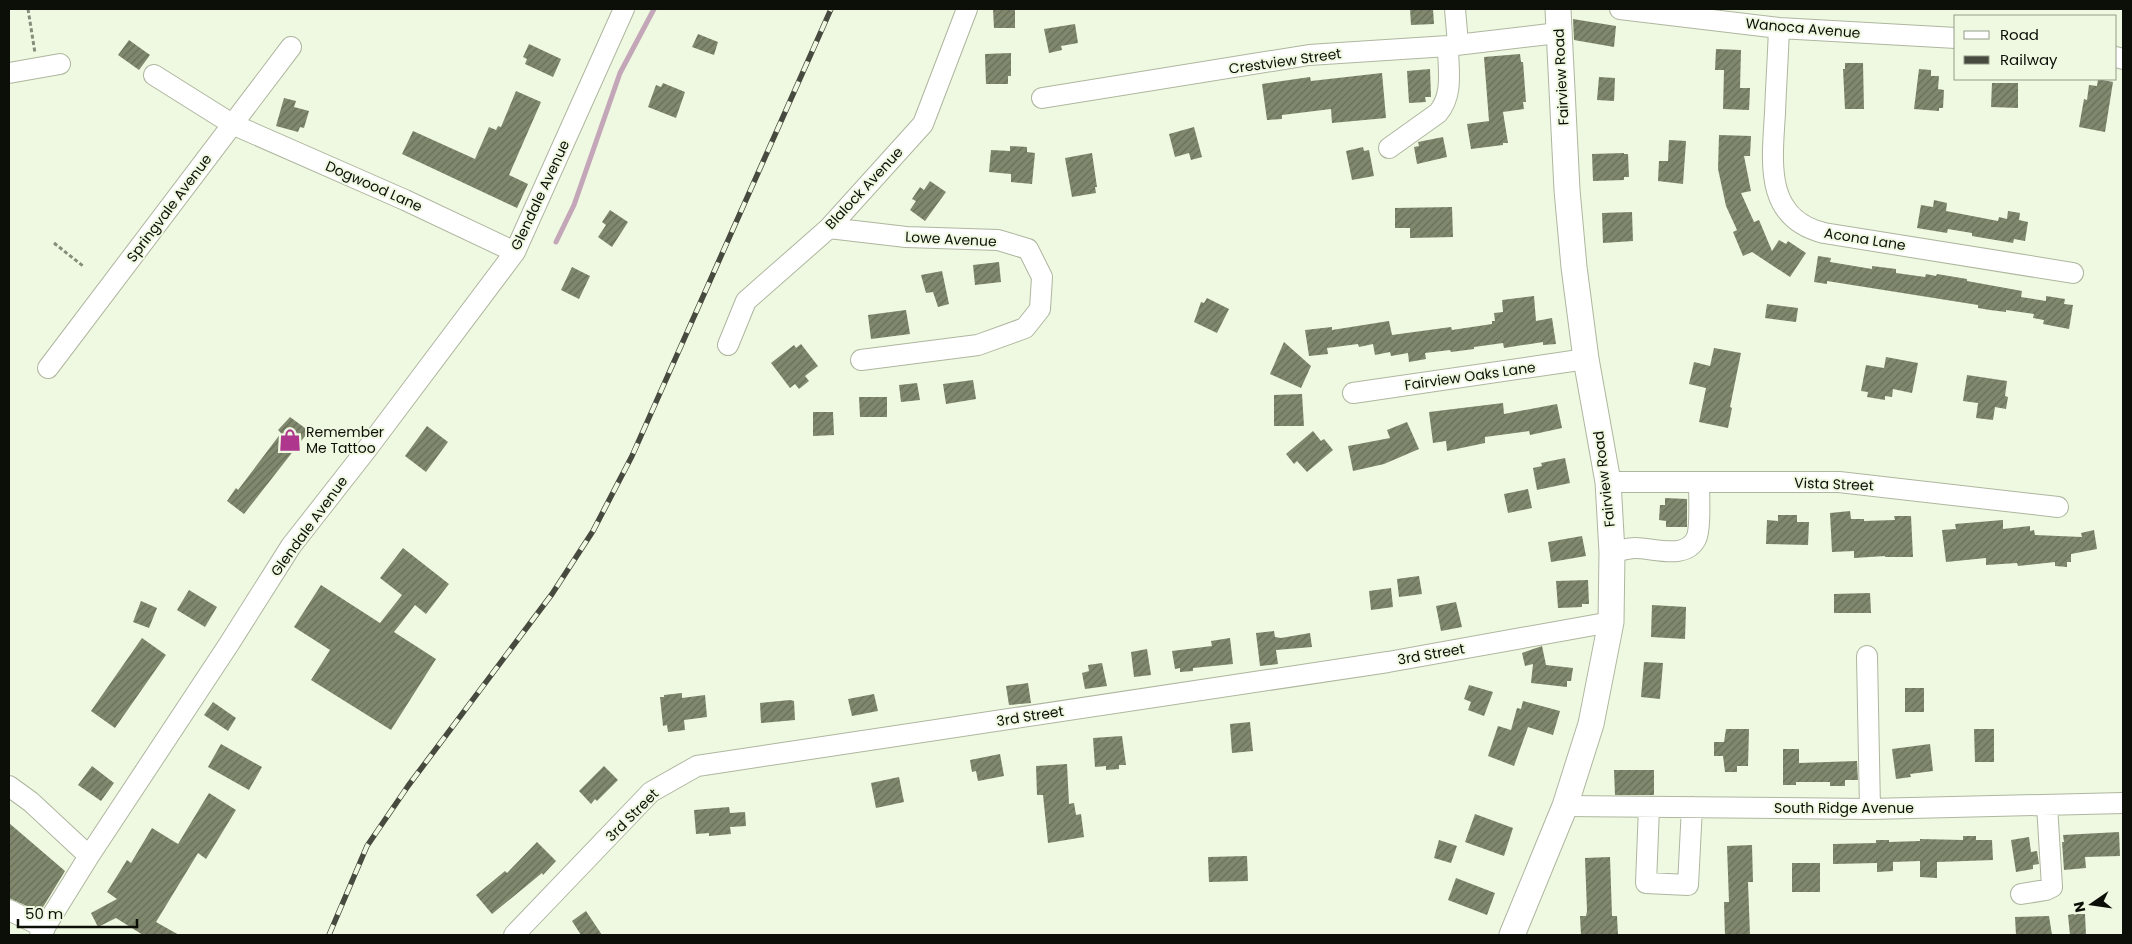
<svg xmlns="http://www.w3.org/2000/svg" width="2132" height="944" font-family="Poppins,sans-serif">
<style>
.lines{fill:none;stroke-linecap:round;stroke-linejoin:round}
.stream{stroke:#c3a7b8;stroke-width:5}
.building{fill:url(#building-hatch)}
.minor-casing{stroke:#aeb69f;stroke-width:22}
.major-casing{stroke:#aeb69f;stroke-width:27}
.path{stroke:#878d7c;stroke-width:3;stroke-dasharray:4 2.5;stroke-linecap:butt}
.minor{stroke:#fff;stroke-width:20}
.major{stroke:#fff;stroke-width:25}
.rail-casing{stroke:#474b3f;stroke-width:5.5}
.rail{stroke:#eff8e0;stroke-width:4;stroke-dasharray:11;stroke-linecap:butt}
.labels{text-anchor:middle;dominant-baseline:central;stroke-width:4;stroke-linejoin:round;paint-order:stroke}
.street-label{font-size:14px;fill:#0c0f07;stroke:#eff8e0}
.poi-label{font-size:14px;fill:#0c0f07;stroke:#eff8e0;text-anchor:start}
</style>
<defs>
<pattern id="building-hatch" width="6" height="6" patternUnits="userSpaceOnUse" patternTransform="scale(1.25)"><rect width="6" height="6" fill="#80896e"/><path d="M-1 1l2-2M0 6l6-6M5 7l2-2" fill="none" stroke="#676e58"/></pattern>
</defs>
<rect width="100%" height="100%" fill="#eff8e0"/>
<g class="lines">
<path class="stream" d="M556,242L574,205L620,73L654,9"/>
</g>
<path class="building" d="M993,9H1015V28H994Z
M1410,9H1433L1434,24L1411,25Z
M1573,19L1616,26L1614,47L1574,40Z
M1075,24L1078,43L1061,46L1062,50L1049,53L1044,29Z
M698,34L718,42L714,55L692,47Z
M129,40L150,55L139,70L118,55Z
M529,44L561,59L553,77L525,64L527,59L523,57Z
M1716,49L1741,50L1740,88H1750L1749,110L1723,109L1724,70H1715Z
M1011,53V76H1008V84H986L985,54Z
M1520,54L1521,62H1523L1526,102H1523L1524,109L1503,112L1508,143H1503V145L1471,149L1467,124L1489,121L1484,57Z
M1845,63H1863L1864,109H1845L1843,69H1845Z
M1430,69L1431,97H1425L1426,102L1409,103L1407,71Z
M1919,69L1931,70V76H1939L1938,89L1944,90L1943,108H1939V111L1914,109Z
M1382,73L1386,118L1332,123L1331,109L1282,115V119L1267,120L1262,84L1310,77L1311,81Z
M1599,77L1615,78L1614,101L1597,100Z
M2098,79L2113,82L2105,132L2079,127L2084,99L2087,100L2089,85L2097,86Z
M663,83L685,92L676,118L648,107L656,85L661,87Z
M1992,83H2018V108L1991,107Z
M516,91L541,102L509,175L528,184L517,208L402,154L413,131L475,159L489,127L496,130L498,126L501,127Z
M284,98L296,101L294,107L309,111L304,128L300,127L298,132L276,126Z
M1194,127L1202,157L1191,160L1189,153L1175,157L1169,134Z
M1719,135L1751,136L1750,156H1744L1751,191L1741,193L1754,222L1759,220L1772,251L1779,240L1786,244L1788,241L1806,253L1790,277L1752,252L1743,256L1733,232L1737,230L1726,206L1718,169Z
M1443,137L1447,157L1417,164L1414,147L1419,146L1418,142Z
M1669,140L1686,141L1683,184L1658,181L1659,161H1668Z
M1010,146L1027,147V152L1035,153L1032,184L1011,182V174L989,172L991,150L1010,151Z
M1363,147L1364,151L1369,150L1374,176L1352,180L1346,151Z
M1092,153L1097,187H1095L1096,193L1072,197L1065,158Z
M1624,153V154H1628L1629,177H1624V180L1593,181L1592,154Z
M930,181L946,192L925,221L910,210L916,201L912,199L920,187L924,190Z
M1934,200L1947,203L1946,211L1998,221L1999,217L2007,219L2008,211L2020,213L2019,220L2028,222L2025,241L2014,239L2013,243L1972,236V233L1948,229L1947,233L1917,228L1921,205L1933,207Z
M1452,207L1453,237L1410,238V228H1395V208Z
M610,210L628,222L612,247L598,237L606,225L602,222Z
M1632,212L1633,241L1603,243L1602,213Z
M1818,256L1831,258L1830,262L1872,269V266L1896,269V273L1925,277L1926,274L1936,276L1937,274L1967,279V281L2022,291L2021,297L2046,301V296L2065,299L2064,304L2073,305L2069,329L2043,324L2044,320L2033,318L2034,314L2006,310V312L1990,310L1978,308V305L1827,281V284L1814,282Z
M999,262L1001,282L975,285L973,265Z
M572,267L590,276L579,299L561,290Z
M942,271L949,304L938,307L933,292L926,293L921,275Z
M1534,296L1536,321L1552,318L1556,344L1543,345V342L1504,348L1503,343L1474,347V349L1451,352L1450,350L1425,353L1426,359L1409,362L1408,353L1391,356L1390,352L1375,355L1373,344L1359,347L1358,344L1327,348L1328,354L1309,356L1305,330L1332,327V330L1389,321L1392,335L1451,327L1452,330L1492,324V321H1495L1494,313L1503,312L1502,300Z
M1207,298L1229,309L1217,333L1194,322L1201,302L1204,303Z
M1767,304L1798,308L1796,322L1765,318Z
M906,310L910,334L871,339L868,315Z
M1284,342L1311,366L1301,388L1270,374Z
M801,344L818,366L805,376L809,381L799,389L795,384L790,388L771,363L794,345L796,348Z
M1714,348L1741,353L1730,407L1732,408L1728,428L1699,422L1706,388L1689,384L1694,362L1710,366Z
M1886,357L1918,363L1912,393L1893,389L1892,397L1885,396V400L1867,397L1868,392L1861,391L1866,365L1884,368Z
M1967,375L2007,381L2005,396L2008,397L2006,409L1995,407L1993,420L1976,418L1978,403L1963,401Z
M973,380L976,399L946,404L943,384Z
M917,383L920,400L901,402L899,385Z
M1302,394L1304,426H1274V395Z
M859,397H887V417H860Z
M1503,403L1504,414L1557,404L1562,428L1530,435L1529,431L1485,437V443L1447,451L1446,441L1433,443L1429,412Z
M813,412H833L834,435L813,436Z
M290,417L309,431L244,514L227,501L236,488L238,490L281,433L278,430Z
M1407,422L1419,449L1384,464L1353,471L1348,446L1390,438L1387,430Z
M427,426L448,442L426,472L405,456Z
M1313,431L1321,441L1324,439L1333,450L1307,472L1297,461L1294,464L1286,454Z
M1565,458L1570,483L1537,490L1533,468L1542,466L1541,463Z
M1528,489L1532,508L1508,513L1504,494Z
M1665,498L1687,499V527H1666V521L1659,520L1660,505H1665Z
M1850,511L1851,519H1864V521L1895,520L1894,516H1911L1913,557H1885V556L1854,558V551L1832,552L1830,513Z
M1778,515H1797V522H1809L1808,545L1766,544L1767,520L1778,521Z
M2003,520V529L2030,526V531L2034,530L2035,535L2082,537L2081,533L2094,530L2097,549L2071,554V562H2067V567L2055,566V562L2018,566L2017,563L1986,565V558L1946,562L1942,530L1956,529L1955,524Z
M1582,536L1586,556L1551,562L1548,542Z
M403,548L449,584L426,614L415,605L394,632L436,659L391,730L311,680L330,650L294,627L321,585L380,623L402,595L380,578Z
M1419,576L1422,594L1399,597L1397,579Z
M1588,580L1589,604H1582V607L1558,608L1556,581Z
M1391,588L1393,607L1371,610L1369,591Z
M189,590L217,607L205,627L177,610Z
M1870,593L1871,613H1834V594Z
M141,601L157,608L149,628L133,622Z
M1456,602L1462,627L1441,631L1436,606Z
M1652,605L1686,607L1685,639L1651,637Z
M1274,631L1275,637L1281,638L1310,633L1312,647L1276,650L1278,664L1260,666L1256,633Z
M142,638L166,655L115,728L91,711Z
M1230,638L1233,664L1193,668V671L1180,672V668L1175,669L1172,651L1212,646L1211,641Z
M1542,646L1546,665L1573,668L1571,681H1567V687L1531,683L1533,664L1525,666L1522,653Z
M1147,649L1151,675L1134,677L1131,652Z
M1644,662L1663,663L1660,699L1641,697Z
M1102,663L1107,686L1085,689L1082,673L1089,671L1088,665Z
M1028,683L1031,703L1009,705L1006,686Z
M1469,685L1493,692L1484,716L1468,710L1471,702L1464,699Z
M1905,688H1924V712H1905Z
M682,693V698L705,695L707,717L684,720L685,730L668,732L667,725L663,726L660,697H664V695Z
M874,694L878,711L852,716L848,699Z
M790,700L794,701L795,720L761,723L760,703Z
M1523,701L1560,711L1553,735L1528,727L1514,766L1488,756L1498,726L1511,730L1517,708L1521,709Z
M213,702L236,718L228,731L204,715Z
M1250,722L1253,751L1232,753L1230,724Z
M1726,729H1749L1748,766H1737V772H1725L1723,756H1714V742H1724Z
M1974,729H1994V762H1975Z
M1122,736L1126,765H1119V769L1106,770V766L1095,767L1093,738Z
M221,744L262,767L249,790L208,767Z
M1930,744L1933,771L1910,774L1911,777L1896,779L1892,749Z
M1783,749H1799V763L1857,761L1858,780H1845V786H1830V782H1796V785H1783Z
M1000,754L1004,776L978,781L976,771L972,772L970,760Z
M1067,764L1069,804L1074,803L1076,815L1081,814L1084,837L1048,843L1043,795H1037L1036,766Z
M92,766L114,783L101,801L78,785Z
M604,766L618,780L597,801L595,799L591,804L579,791Z
M1614,770H1654V795H1615Z
M899,777L904,802L876,808L871,783Z
M209,793L236,810L206,859L198,853L156,922L179,935H143L116,918L98,927L91,913L117,899L107,892L127,860L131,863L152,828L178,844Z
M729,807L730,813L745,812L746,826L730,827L731,834L709,836V833L696,834L694,810Z
M1475,814L1513,828L1504,856L1465,842Z
M9,823L65,871L40,912L9,898Z
M2119,832L2120,856L2085,857L2086,868L2064,870L2062,842H2064L2063,835Z
M1963,836H1976V840H1992L1993,860L1937,862V878L1920,877V861L1893,862V871L1877,872V863L1833,864V844L1876,843V840H1889V842L1920,841V839L1963,840Z
M2029,837L2031,852L2037,851L2039,864L2033,865V869L2016,872L2011,840Z
M1439,840L1457,846L1451,863L1434,858Z
M537,842L556,861L543,875L542,873L492,914L476,895L505,871L507,873Z
M1752,845L1753,882H1748L1750,935H1725L1724,902H1729L1727,846Z
M1247,856L1248,881L1209,882L1208,857Z
M1610,857L1612,916H1617L1618,935H1581L1580,916H1586L1587,911L1585,858Z
M1792,863H1820V892H1792Z
M1456,878L1495,893L1487,915L1448,900Z
M586,911L602,935H581L572,921Z
M2073,914H2085L2086,935H2070L2068,915Z
M2049,916L2052,935H2016L2015,917Z"/>
<g class="lines">
<defs>
<path id="minor" d="M1455,9L1458,44
M1620,9L1779,28L1956,38
M1779,28C1778,57 1776,85 1775,113C1772,163 1764,218 1824,233L2073,273
M2116,57L2123,59
M9,73L60,64
M154,75L232,124L405,200L515,252
M1042,98L1309,55L1448,46L1558,33
M1389,148L1438,113C1454,94 1448,69 1448,46
M829,228L906,237L998,240L1028,249L1042,277L1040,309L1025,328L978,345L861,360
M728,345L746,301L829,228L923,124L967,9
M48,368L291,47
M1353,393L1586,359
M1608,482H1839L2058,507
M1612,552C1620,551 1628,548 1635,548C1654,548 1685,560 1696,539C1701,529 1699,495 1699,482
M1867,656L1870,809
M9,786L31,802L89,856
M1565,806L1870,809L2123,803
M1649,807L1646,883L1688,885L1692,807
M2021,894L2046,890L2052,887L2047,805
M9,910L45,928
M40,935L89,856L229,644L291,546L367,449L515,252L624,9
M514,935L651,792L697,766L1388,662L1611,622"/>
<path id="major" d="M1512,935L1565,806L1591,724L1611,622L1612,552L1608,482L1586,359L1574,267L1567,190L1558,9"/>
</defs>
<use href="#minor" class="minor-casing"/>
<use href="#major" class="major-casing"/>
<path class="path" d="M28,9L35,53
M54,243L83,266"/>
<use href="#minor" class="minor"/>
<use href="#major" class="major"/>
<defs>
<path id="rail" d="M329,935L367,846L408,786L552,594L593,531L632,456L831,9"/>
</defs>
<use href="#rail" class="rail-casing"/>
<use href="#rail" class="rail"/>
</g>
<defs>
<symbol id="shop-bare" viewBox="-9 -9 18 18"><path d="M-5-2.5h2.3a2.7 3.5 0 0 1 5.4 0H5L5.5 6h-11ZM-1.5-2.5h3a1.5 2.3 0 0 0-3 0Z" fill="#ae378d" stroke="#eff8e0" stroke-width="2.5" paint-order="stroke"/></symbol>
</defs>
<g fill-rule="evenodd">
<use href="#shop-bare" x="274" y="424" width="32" height="32"/>
</g>
<g class="labels">
<g class="street-label">
<text transform="translate(1803 28) rotate(5)">Wanoca Avenue</text>
<text transform="translate(1285 61) rotate(-8)">Crestview Street</text>
<text transform="translate(1561 77) rotate(-93)">Fairview Road</text>
<text transform="translate(374 186) rotate(24)">Dogwood Lane</text>
<text transform="translate(864 188) rotate(-47)">Blalock Avenue</text>
<text transform="translate(540 195) rotate(-65)">Glendale Avenue</text>
<text transform="translate(169 208) rotate(-53)">Springvale Avenue</text>
<text transform="translate(951 239) rotate(3)">Lowe Avenue</text>
<text transform="translate(1865 239) rotate(9)">Acona Lane</text>
<text transform="translate(1470 376) rotate(-8)">Fairview Oaks Lane</text>
<text transform="translate(1604 479) rotate(-97)">Fairview Road</text>
<text transform="translate(1834 484) rotate(2)">Vista Street</text>
<text transform="translate(309 526) rotate(-54)">Glendale Avenue</text>
<text transform="translate(1431 654) rotate(-10)">3rd Street</text>
<text transform="translate(1030 716) rotate(-9)">3rd Street</text>
<text x="1844" y="808">South Ridge Avenue</text>
<text transform="translate(632 815) rotate(-45)">3rd Street</text>
</g>
<g class="poi-label">
<text x="306" y="432">Remember<tspan x="306" dy="16">Me Tattoo</tspan></text>
</g>
</g>
<rect width="2132" height="944" fill="none" stroke="#0c0f07" stroke-width="20"/>
<rect x="1954" y="15" width="162" height="65" fill="#eff8e0" stroke="#949b89"/>
<rect x="1964" y="31" width="25" height="8" fill="#ffffff" stroke="#949b89"/>
<text x="2000" y="40" font-size="15" fill="#0c0f07">Road</text>
<rect x="1964" y="56" width="25" height="8" fill="#474b3f" stroke="#949b89"/>
<text x="2000" y="65" font-size="15" fill="#0c0f07">Railway</text>
<g transform="translate(2092 904) rotate(257)" stroke="#eff8e0" stroke-width="4" paint-order="stroke">
<path d="M0-4L9 19L0 12L-9 19Z" fill="#0c0f07"/>
<text y="-8" font-size="14" font-weight="bold" text-anchor="middle" fill="#0c0f07">N</text>
</g>
<path d="M18 919v8h119v-8" fill="none" stroke="#0c0f07" stroke-width="2.5"/>
<text x="25" y="919" font-size="15" fill="#0c0f07" stroke="#eff8e0" stroke-width="4" paint-order="stroke">50 m</text>
</svg>
